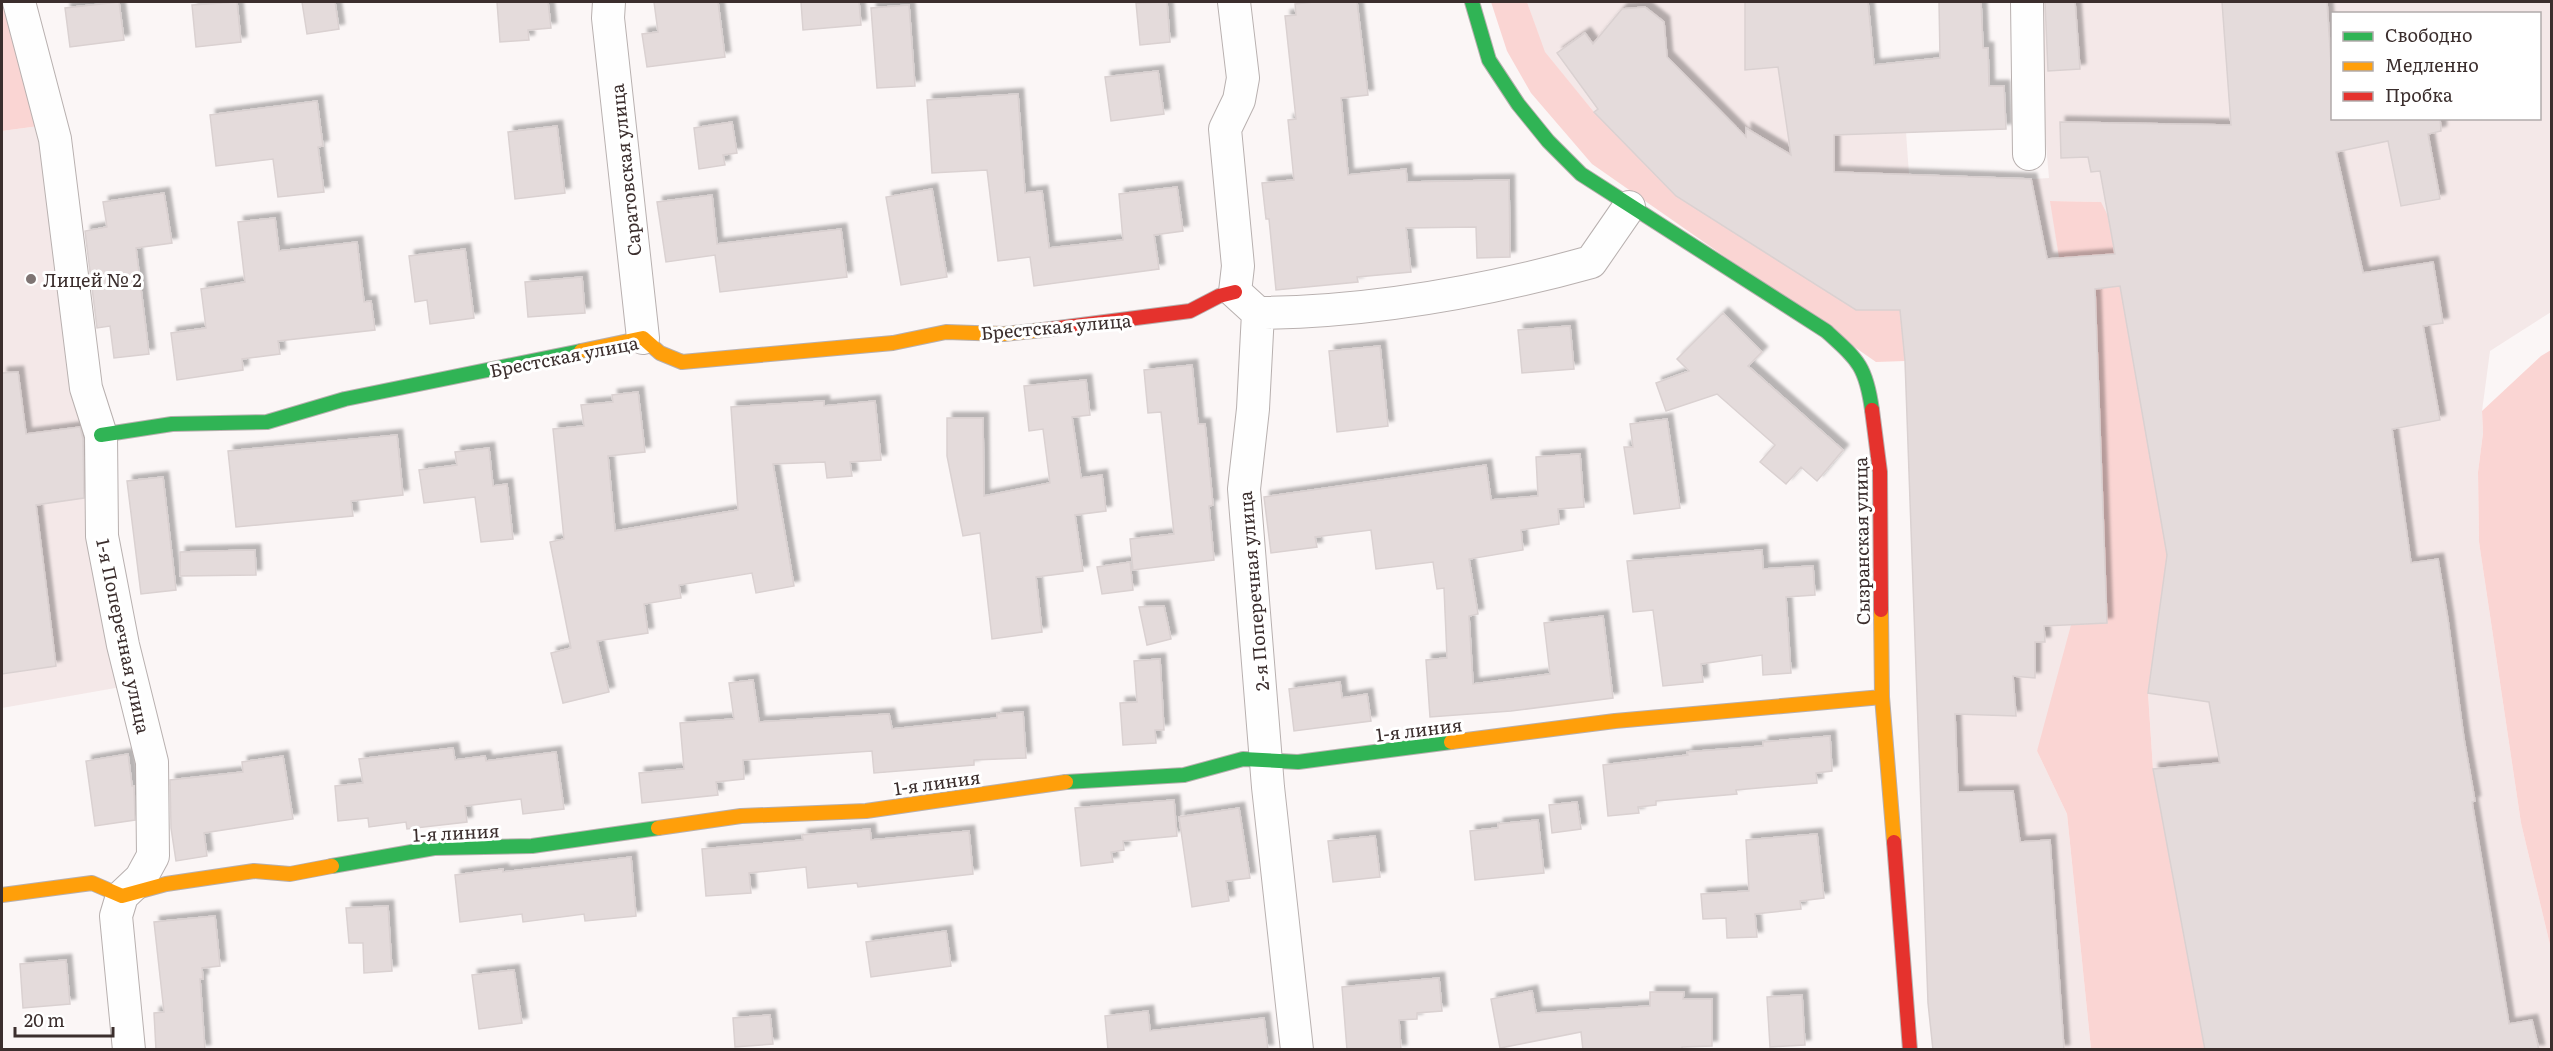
<svg xmlns="http://www.w3.org/2000/svg" width="2553" height="1051" font-family="Literata,serif">
<style>
.built{fill:#f4e8e8;fill-rule:evenodd}
.green{fill:#fad5d3}
.building{fill:#e4dbdb;stroke:#dad1d1;stroke-width:1.5;filter:url(#shadow)}
.lines{fill:none;stroke-linecap:round;stroke-linejoin:round}
.street-casing{stroke:#b8b0af;stroke-width:34}
.fast-casing{stroke:#b8b0af;stroke-width:16}
.slow-casing{stroke:#b8b0af;stroke-width:16}
.jam-casing{stroke:#b8b0af;stroke-width:16}
.street{stroke:#fefefe;stroke-width:32}
.fast{stroke:#30b455;stroke-width:14}
.slow{stroke:#ff9f0a;stroke-width:14}
.jam{stroke:#e5322d;stroke-width:14}
.poi-dot{fill:#7e7473;stroke:#fff;stroke-width:2}
.labels{text-anchor:middle;dominant-baseline:central;stroke-width:6;stroke-linejoin:round;paint-order:stroke}
.street-label{font-size:18px;fill:#3b2e2d;stroke:#fff}
.poi-label{font-size:18px;fill:#3b2e2d;stroke:#fff;text-anchor:start}
</style>
<defs>
<filter id="shadow"><feDropShadow dx="5.5" dy="-5.5" stdDeviation="1.5" flood-color="#0004"/></filter>
</defs>
<rect width="100%" height="100%" fill="#fbf6f6"/>
<path class="built" d="M1527,2H1868L1874,65L1901,62L1909,174L2031,179L2049,178L2044,121L2041,2H2551V312L2490,351L2482,411L2483,433L2478,472L2479,542L2521,823L2551,949V1049H2205L2153,769L2148,693L2101,202L2051,201L2059,258L2093,256L2107,623L2037,751L2067,814L2091,1049H1933L1928,1003L1905,361L1900,311H1856L1676,196L1594,112L1544,52ZM2332,14H2540V118H2332Z
M39,126L83,427L91,498L121,687L2,708V131Z"/>
<path class="green" d="M2,2H9L39,126L2,131Z
M1491,2H1527L1545,52L1594,112L1676,196L1856,310H1900L1905,361L1876,362L1592,164L1531,93L1507,51Z
M2050,201L2101,202L2108,216L2167,555L2148,693L2153,769L2205,1049H2091L2067,814L2037,751L2071,625L2107,623L2093,256L2059,258Z
M2551,350V949L2521,823L2479,542L2478,472L2483,433L2482,411L2541,356Z"/>
<path class="building" d="M119,2L124,40L70,47L65,8Z
M237,2L241,42L196,47L192,5Z
M302,2H335L339,29L307,34Z
M497,2H548L551,28L528,30L529,40L500,42Z
M654,2H718L725,57L647,67L642,34L658,32Z
M801,2H859L861,25L803,30Z
M1167,2L1170,42L1140,45L1136,3Z
M1314,2H1357L1368,95L1341,98L1348,175L1406,169L1407,182L1509,180L1510,257L1477,258L1476,227L1406,228L1411,272L1357,277L1358,282L1276,290L1269,219H1266L1262,183L1294,180L1288,120L1296,119L1285,16L1296,15L1295,4Z
M1745,2H1868L1874,65L1940,58L1939,2H1981L1983,48H1988L1989,86H2004L2006,129L1834,135V172L2031,179L2047,259L2115,254L2100,171L2091,172L2088,157L2061,158L2060,122L2231,125L2222,2H2327L2332,79V118H2440L2441,131L2428,134L2440,199L2401,206L2388,141L2336,152L2363,273L2433,262L2443,323L2423,326L2440,420L2392,429L2411,563L2438,559L2448,620L2464,739L2475,801L2472,802L2509,1024L2532,1020L2539,1050H2205L2153,769L2220,763L2209,702L2148,693L2167,555L2120,286L2095,289L2107,623L2044,626L2045,642H2035V678L2013,676L2016,716L1955,714L1958,792L2013,791L2020,842L2050,840L2064,1050H1933L1928,1003L1905,361L1900,310H1856L1676,196L1594,112L1598,109L1557,53L1585,33L1593,44L1622,9L1645,7L1664,22L1667,57L1746,137V128L1791,155L1778,67L1745,70Z
M2045,2H2075L2080,69L2048,71Z
M909,5L915,86L877,88L871,8Z
M1158,71L1164,114L1111,121L1105,77Z
M1018,94L1025,193L1042,191L1049,248L1123,240L1119,194L1177,187L1183,231L1154,235L1159,269L1034,286L1030,257L998,261L987,170L932,173L927,100Z
M317,101L323,146L318,147L324,192L278,197L273,159L216,166L210,115Z
M732,122L737,153L723,155L725,165L699,169L694,128Z
M557,126L565,193L515,199L508,132Z
M932,189L947,277L901,285L886,197Z
M164,193L172,243L136,248L149,354L114,358L110,326L97,328L85,231L107,227L103,202Z
M712,195L717,244L841,229L847,277L720,292L715,255L666,262L657,202Z
M275,218L279,251L357,242L364,302L371,301L375,330L278,341L280,354L242,359L243,370L177,380L171,333L206,328L201,289L245,282L238,222Z
M465,249L474,318L430,324L427,300L415,302L409,256Z
M582,277L585,313L528,317L525,282Z
M1723,313L1762,352L1748,366L1843,450L1817,481L1801,467L1786,484L1760,462L1775,445L1717,394L1666,411L1656,383L1689,371L1677,359Z
M1570,326L1574,369L1522,373L1518,330Z
M1380,346L1388,426L1337,432L1329,351Z
M1192,365L1198,424H1205L1213,505L1209,506L1214,560L1133,570L1130,539L1174,534L1161,412L1148,413L1144,370Z
M18,372L26,434L80,427L83,439L84,498L36,505L56,666L2,674V373Z
M1086,380L1090,415L1072,417L1081,478L1102,475L1106,511L1075,515L1083,571L1036,577L1042,632L992,639L980,533L963,536L947,456V418H983L984,496L1050,483L1043,429L1029,431L1024,386Z
M638,392L645,452L608,456L615,531L738,510L731,407L824,401V406L875,401L881,460L850,462L852,476L827,478L825,462L773,464L794,586L756,593L752,573L679,585L681,598L644,604L648,633L597,641L609,692L563,703L551,653L571,648L550,542L564,539L553,429L584,426L581,405L613,402L612,395Z
M1667,419L1680,508L1634,514L1624,447H1633L1630,424Z
M397,435L403,495L351,501L353,516L236,527L228,451Z
M489,448L493,486L507,484L513,539L481,542L475,497L424,503L419,470L457,465L455,452Z
M1580,454L1584,507L1558,509L1559,524L1521,530L1523,550L1469,559L1478,614L1469,616L1473,684L1550,674L1544,623L1603,616L1613,698L1511,711L1430,717L1426,660L1447,658L1444,588L1437,589L1433,562L1376,569L1371,530L1315,537L1317,547L1271,553L1264,497L1486,465L1491,500L1538,496L1536,457Z
M163,477L176,590L141,594L127,481Z
M255,550L256,575L180,576V552Z
M1762,550L1763,569L1813,566L1815,595L1786,597L1791,673L1763,675L1762,655L1701,664L1703,682L1663,686L1653,610L1633,612L1627,561Z
M1130,562L1133,590L1102,594L1097,567Z
M1164,606L1171,639L1147,645L1139,607Z
M1160,659L1164,730H1155L1156,743L1123,745L1120,703L1137,702L1134,661Z
M753,680L759,722L889,714L892,729L997,718V714L1023,712L1026,758L974,760V765L874,773L872,751L743,760L744,779L716,782L718,795L642,803L639,773L684,769L680,723L734,719L729,683Z
M1340,682L1342,698L1367,694L1371,721L1294,731L1289,689Z
M1830,736L1832,771L1816,773L1817,783L1736,790L1737,794L1656,801V805L1638,807L1639,813L1608,816L1603,765L1688,755L1687,752L1763,746V742Z
M453,748L455,760L485,756L486,761L556,752L564,809L523,814L521,799L465,806L467,822L407,829L406,822L369,827L368,818L338,821L335,786L363,783L359,759Z
M128,754L132,786H134L135,820L95,826L86,761Z
M283,756L293,819L204,833L207,856L176,861L171,828L170,780L243,772L242,762Z
M1174,800L1177,836L1123,841L1124,850L1111,852L1113,862L1081,866L1075,808Z
M1577,802L1581,829L1552,833L1549,805Z
M1239,808L1250,878L1226,881L1229,901L1192,907L1179,817Z
M1538,820L1544,873L1475,880L1470,831L1498,828V824Z
M870,829L871,840L969,831L973,874L858,887L857,883L808,888L806,867L749,873L751,893L706,896L702,849L803,840L802,835Z
M1817,834L1824,898L1800,901L1801,909L1755,914L1757,937L1727,938L1726,918L1703,919L1701,894L1749,891L1746,840Z
M1375,836L1380,877L1333,882L1328,841Z
M631,857L636,916L585,921L584,914L523,922L522,914L460,922L455,875L503,869V872Z
M388,906L392,971L364,973L363,943H349L346,908Z
M215,916L220,966L202,968L203,979H200L205,1050H156L154,1013L164,1012L154,922Z
M946,931L951,966L871,977L866,942Z
M66,960L70,1004L23,1008L20,964Z
M514,970L522,1023L479,1029L472,975Z
M1439,978L1442,1011L1417,1013V1019L1399,1020L1401,1050H1347L1342,987Z
M1532,991L1536,1013L1650,1006V992H1684L1683,999H1712V1046L1682,1047V1050H1583L1581,1032L1500,1048L1491,999Z
M1802,995L1805,1045L1770,1047L1767,997Z
M1148,1011L1150,1031L1264,1018L1268,1050H1108L1105,1016Z
M770,1015L773,1044L735,1047L733,1018Z"/>
<g class="lines">
<defs>
<path id="street" d="M19,2L55,139L86,388L101,435L102,536L123,645L152,762L153,856L141,878L122,896L116,916L129,1050
M609,2L608,18L643,338
M1234,2L1243,78L1239,100L1225,129L1238,266L1235,292L1258,313L1253,409L1244,489L1268,787L1297,1050
M2027,2L2029,154
M1258,313C1370,312 1483,292 1591,262L1629,207"/>
<path id="fast" d="M1472,2L1489,60L1518,104L1548,141L1581,174L1826,331C1858,360 1866,366 1872,410
M101,435L172,424L267,422L345,399L581,351
M1066,782L1184,775L1243,759L1298,762L1451,742
M332,866L434,848L532,846L658,828"/>
<path id="slow" d="M581,351L643,338L660,353L682,362L893,343L946,332L1004,334L1043,330
M1881,610L1882,697L1894,842
M1451,742L1615,721L1882,697
M658,828L741,816L866,811L1066,782
M2,895L92,883L122,896L166,884L254,871L290,874L332,866"/>
<path id="jam" d="M1043,330L1190,311L1219,296L1235,292
M1872,410L1880,472L1881,610
M1894,842L1910,1050"/>
</defs>
<use href="#street" class="street-casing"/>
<use href="#fast" class="fast-casing"/>
<use href="#slow" class="slow-casing"/>
<use href="#jam" class="jam-casing"/>
<use href="#street" class="street"/>
<use href="#fast" class="fast"/>
<use href="#slow" class="slow"/>
<use href="#jam" class="jam"/>
</g>
<circle class="poi-dot" cx="31" cy="279" r="6"/>
<g class="labels">
<g class="street-label">
<text transform="translate(625 170) rotate(-96)">Саратовская улица</text>
<text transform="translate(1056 326) rotate(-5)">Брестская улица</text>
<text transform="translate(564 356) rotate(-11)">Брестская улица</text>
<text transform="translate(1861 541) rotate(-91)">Сызранская улица</text>
<text transform="translate(1253 591) rotate(-95)">2-я Поперечная улица</text>
<text transform="translate(124 636) rotate(78)">1-я Поперечная улица</text>
<text transform="translate(1419 729) rotate(-7)">1-я линия</text>
<text transform="translate(937 782) rotate(-8)">1-я линия</text>
<text transform="translate(456 832) rotate(-3)">1-я линия</text>
</g>
<g class="poi-label">
<text x="43" y="279">Лицей № 2</text>
</g>
</g>
<rect width="2553" height="1051" fill="none" stroke="#3b2e2d" stroke-width="6"/>
<rect x="2331" y="12" width="210" height="108" fill="#ffffff" stroke="#b1abab" stroke-width="1.5"/>
<rect x="2343" y="32" width="30" height="9" fill="#30b455" stroke="#b1abab" stroke-width="1.5"/>
<text x="2385" y="42" font-size="18" fill="#3b2e2d">Свободно</text>
<rect x="2343" y="62" width="30" height="9" fill="#ff9f0a" stroke="#b1abab" stroke-width="1.5"/>
<text x="2385" y="72" font-size="18" fill="#3b2e2d">Медленно</text>
<rect x="2343" y="92" width="30" height="9" fill="#e5322d" stroke="#b1abab" stroke-width="1.5"/>
<text x="2385" y="102" font-size="18" fill="#3b2e2d">Пробка</text>
<path d="M15 1027v9h98v-9" fill="none" stroke="#3b2e2d" stroke-width="3"/>
<text x="24" y="1027" font-size="18" fill="#3b2e2d" stroke="#ffffff" stroke-width="4.5" paint-order="stroke">20 m</text>
</svg>
